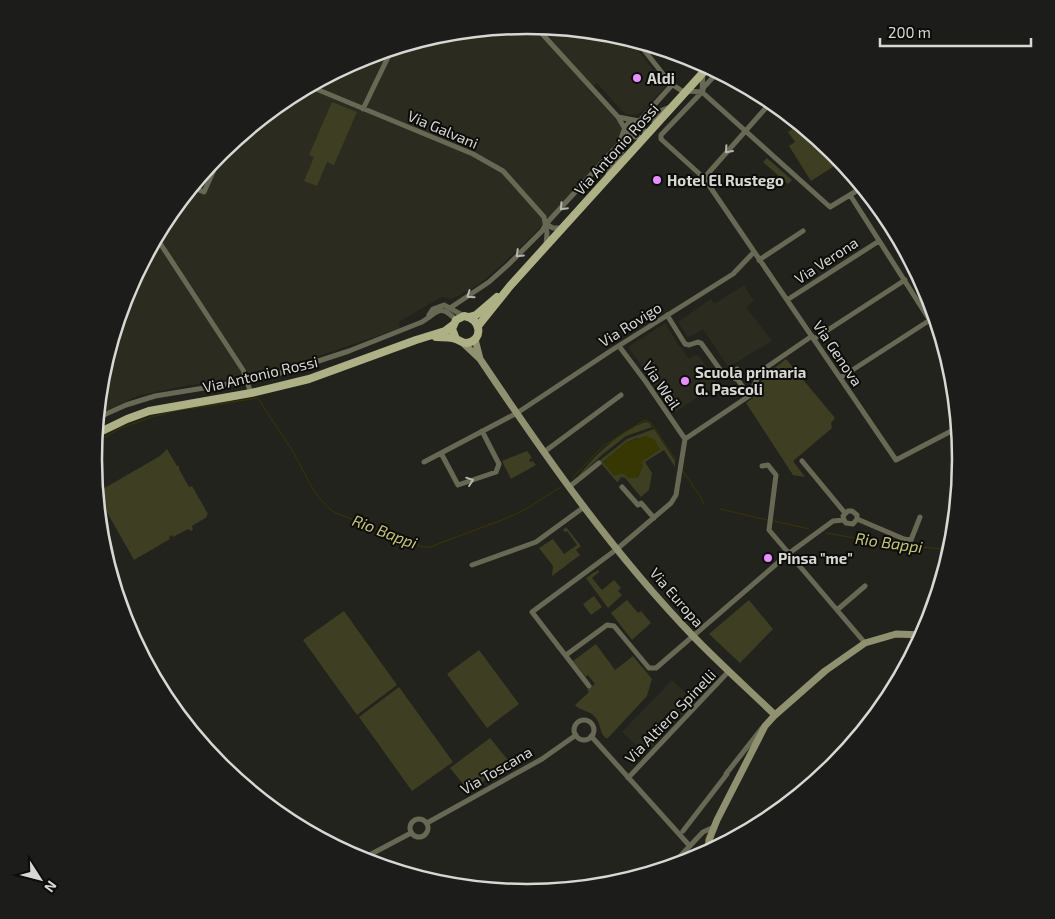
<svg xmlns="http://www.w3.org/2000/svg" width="1055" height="919" font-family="'Exo 2',sans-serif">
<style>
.built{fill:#2b2b1f}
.green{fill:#3d3e22;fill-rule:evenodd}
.water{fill:#373703}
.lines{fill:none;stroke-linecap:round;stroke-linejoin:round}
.stream{stroke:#373703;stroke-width:1}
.street{stroke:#686955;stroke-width:5}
.secondary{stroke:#909170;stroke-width:7}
.primary{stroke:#aeb085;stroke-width:8}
.oneway{stroke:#b6b6ad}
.poi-dot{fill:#e98efe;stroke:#0c0c0a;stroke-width:2}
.labels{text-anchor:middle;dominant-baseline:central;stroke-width:4;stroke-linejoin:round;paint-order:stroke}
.poi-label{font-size:15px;font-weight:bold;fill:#d7d7d3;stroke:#0c0c0a;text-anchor:start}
.street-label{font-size:15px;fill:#d7d7d3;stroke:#0c0c0a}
.water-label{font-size:16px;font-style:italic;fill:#c5c67a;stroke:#0c0c0a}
.rim{fill:none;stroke:#d7d7d3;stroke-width:2.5}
</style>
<rect width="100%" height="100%" fill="#23231d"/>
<path class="built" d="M528,25L613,33L642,42L636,48L666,86L642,112L635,115L626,114L620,109L597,83L589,90L619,123L622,132L617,143L531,237L498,268L478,285L452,299L441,297L399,322L400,328L386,333L274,371L174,388L137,396L97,415L101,374L126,293L166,218L220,152L286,98L361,58L443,33Z
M744,285L754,301L746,307L772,341L728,367L703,329L688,338L678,322L711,299L714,304Z
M665,323L677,342V346H680L689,359L696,355L699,356L709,371L707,372L709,375L711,374L717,384L675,412L628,347Z
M672,680L695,702L645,754L622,732Z"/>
<path class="green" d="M332,102L357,112L334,165L327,162L317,186L304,181L314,157L309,155Z
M800,124L835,152L842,161L811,181L789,146L795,142L788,132Z
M767,158L792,180L788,184L763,162Z
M786,359L835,418L831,423L832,428L793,461L805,477L793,475L746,403L755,396L763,377Z
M646,422L649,423L652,427L626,436L603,454L577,478C594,456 619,431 646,422Z
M654,429L675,461V467L664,450L645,462L652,473L649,490L641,497L625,478L621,477L618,482L616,481L599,461L627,439ZM637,438L660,449L642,461L640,473L637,478H629L625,474L603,462L627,442Z
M167,449L177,466H179V469L189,487L192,486L208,514L206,516L207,517L192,526L193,530L191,531L188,529L173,537L172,535L169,537L170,539L134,560L96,493L160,456Z
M527,451L532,458L529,460L530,462L533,461L536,465L511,479L502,461Z
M566,527L581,546L576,550L580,555L552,576L553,566L539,548L553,539L564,554L577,545L567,531L565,532L563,530Z
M598,570L599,572L592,578L602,590L614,580L621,588L618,591L622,595L608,608L586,578Z
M594,596L602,607L591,615L583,604Z
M627,600L638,613L641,611L651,623L632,640L611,613Z
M749,600L773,629L740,663L709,634Z
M344,611L397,685L357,715L303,640Z
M596,644L615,670L633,656L652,679L647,696L608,738H606C599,733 601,723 595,717C590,710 581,712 575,705L589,692L587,690L595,684L588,675L586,677L573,661Z
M479,650L519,704L487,728L447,674Z
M399,687L453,762L412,791L359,717Z
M490,738L512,765L468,790L450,768Z"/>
<path class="water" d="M646,436L654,439L660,449L642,461L643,467L637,478H629C624,472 621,474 614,476L603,462L627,442Z"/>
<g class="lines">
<path class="stream" d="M95,443L121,428L152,417L174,411L258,398C269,416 281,433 292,450C305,472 314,500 336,513L423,547H430L507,518L526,509L561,487
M682,470L702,499V502L704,503
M572,478L603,446L645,420L651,423L676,460
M720,509L767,520
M774,521L809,529
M826,533L890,544L952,550
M712,845L714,837
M704,855V846L707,834"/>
<path class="street" d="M535,26L618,117L629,136C625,151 615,160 608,174
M637,41L670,83L685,93
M719,71L704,87L702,92L661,135V139L704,178L896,460L959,427
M309,86L473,154L503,171L544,217L547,233L546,245
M687,91L702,92L830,207L863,187
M702,91L703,73
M363,109L392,49
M618,117L639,121L652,120L660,111L670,107
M625,127L636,125L672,85
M629,136L644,138L645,132L639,121
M704,178L772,101
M197,180L194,188L204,192L222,152H221
M850,195L943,341
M546,224L553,228H562
M156,237L243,370L251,393
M759,260L803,231
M787,300L879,241
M450,308L489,282L509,264L542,231L546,224L619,144L625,127L631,120
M429,315L433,309L444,305L464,316
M667,315L685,344L689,345L698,342L701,343L721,371L738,380L749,396
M814,339L905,280
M619,346L646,382L685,439
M737,369L738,380
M840,378L930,320
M97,418L126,405L155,396L247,381L288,371L349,351L422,322C439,311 440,304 456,320
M544,452L621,395
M441,453L458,485L496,472L499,464L482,431
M802,461L845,513
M424,462L517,413L612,350L733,274L754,252
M762,466L768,465L776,475L769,530L865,643
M569,487L599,463
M622,487L638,505L641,503L654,518
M857,519L904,539L911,540L920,517
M472,565L536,542L584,507
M837,610L865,586
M566,655L607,625L614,626L649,668H656L788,554L833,521L844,520L846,523L853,524L857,519V515L852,511H848L843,516L844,520
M589,686L532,612L617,549L671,503L676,495L685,439L749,396L759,375L764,369L812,336
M574 730a10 10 0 1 1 20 0a10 10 0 1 1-20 0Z
M591,736L688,844
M726,774L762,728
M628,778L729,671
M410 828a9 9 0 1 1 18 0a9 9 0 1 1-18 0Z
M427,823L542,759L576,735
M683,831L727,774
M360,860L411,833
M669,868L703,832L714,827"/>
<path class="secondary" d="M475,339L480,359
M463,343L480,359C545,456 612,552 693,636C719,663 748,689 775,715
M708,854L709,840L717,820L765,726L775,715L825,671L865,643L896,634L924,635"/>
<path class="primary" d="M469,317L476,315L497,297
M478,326L510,286L709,66
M436,337C442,337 451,337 456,339C461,341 462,343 467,343C484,340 481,318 464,316L456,320L452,329L456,339
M96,434L127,419L149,411L251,393L309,379L416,340L445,331L453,325"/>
</g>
<defs><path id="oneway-chevron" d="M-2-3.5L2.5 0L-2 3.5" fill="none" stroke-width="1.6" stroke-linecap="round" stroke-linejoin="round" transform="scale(1.25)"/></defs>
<g class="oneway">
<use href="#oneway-chevron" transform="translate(728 150) rotate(132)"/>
<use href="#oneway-chevron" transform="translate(563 207) rotate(133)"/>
<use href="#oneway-chevron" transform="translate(519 254) rotate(136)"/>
<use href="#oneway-chevron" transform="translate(470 295) rotate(145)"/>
<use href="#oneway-chevron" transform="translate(470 481) rotate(-19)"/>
</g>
<g class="poi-dot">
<circle cx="637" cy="78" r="5"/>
<circle cx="657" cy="180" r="5"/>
<circle cx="685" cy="381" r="5"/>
<circle cx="768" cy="558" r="5"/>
</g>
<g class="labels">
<g class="poi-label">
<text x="647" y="78">Aldi</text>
<text x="667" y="180">Hotel El Rustego</text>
<text x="695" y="372">Scuola primaria<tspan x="695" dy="17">G. Pascoli</tspan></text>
<text x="778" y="558">Pinsa "me"</text>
</g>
<g class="street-label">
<text transform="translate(443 129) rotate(23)">Via Galvani</text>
<text transform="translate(616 149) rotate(-48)">Via Antonio Rossi</text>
<text transform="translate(826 260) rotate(-33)">Via Verona</text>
<text transform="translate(630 324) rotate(-32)">Via Rovigo</text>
<text transform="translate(838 353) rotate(56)">Via Genova</text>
<text transform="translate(260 374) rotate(-13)">Via Antonio Rossi</text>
<text transform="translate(662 385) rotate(56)">Via Weil</text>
<text transform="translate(677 597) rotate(49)">Via Europa</text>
<text transform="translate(670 716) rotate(-46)">Via Altiero Spinelli</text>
<text transform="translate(496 770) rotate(-30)">Via Toscana</text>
</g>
<g class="water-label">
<text transform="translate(385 531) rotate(21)">Rio Bappi</text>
<text transform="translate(889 542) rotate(8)">Rio Bappi</text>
</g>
</g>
<path d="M0 0H1055V919H0ZM102 459a425 425 0 1 1 850 0a425 425 0 1 1-850 0Z" fill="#1c1c1a" fill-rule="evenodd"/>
<path class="rim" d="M102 459a425 425 0 1 1 850 0a425 425 0 1 1-850 0Z"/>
<g transform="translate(40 879) rotate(126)" stroke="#0c0c0a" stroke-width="4" paint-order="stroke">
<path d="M0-4L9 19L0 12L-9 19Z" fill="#d7d7d3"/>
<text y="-8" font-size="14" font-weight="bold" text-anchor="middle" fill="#d7d7d3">N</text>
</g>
<path d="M880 38v8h151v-8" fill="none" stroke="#d7d7d3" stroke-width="2.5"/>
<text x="888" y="38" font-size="15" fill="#d7d7d3" stroke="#0c0c0a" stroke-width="4" paint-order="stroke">200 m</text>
</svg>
